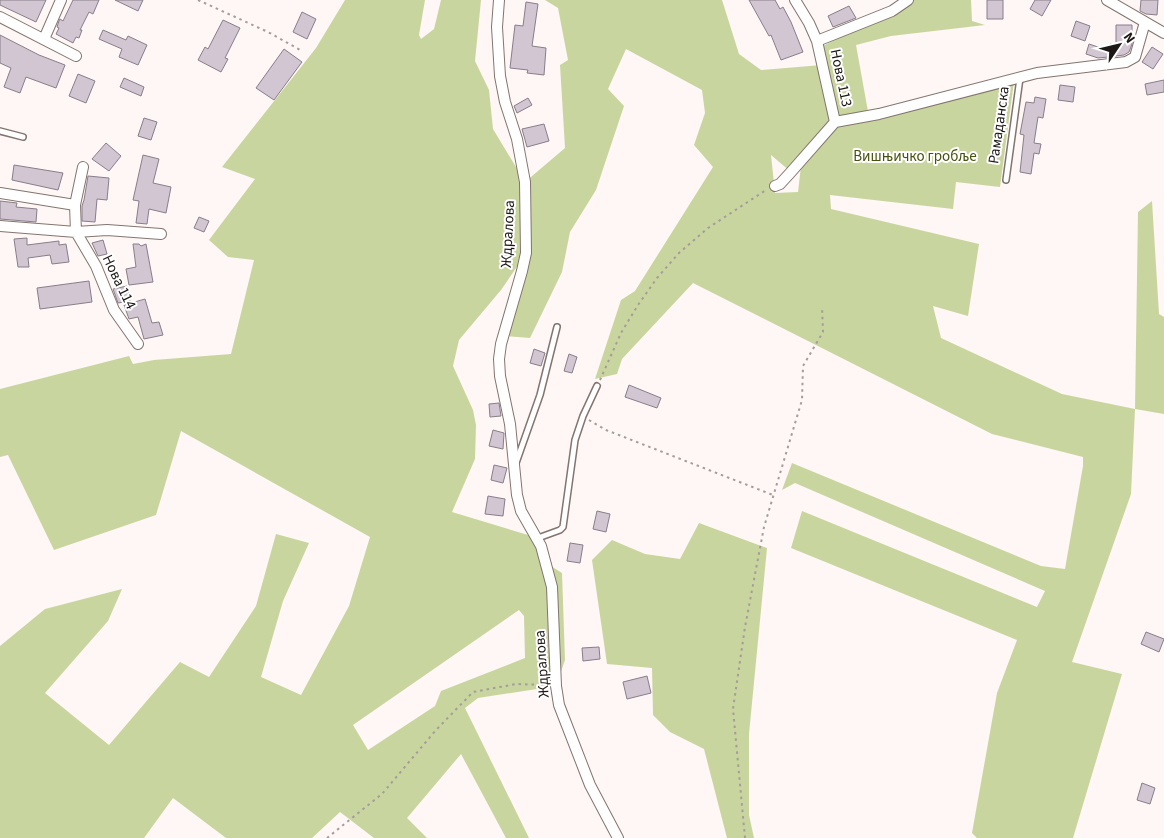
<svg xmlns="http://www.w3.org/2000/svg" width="1164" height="838" font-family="'Source Sans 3',sans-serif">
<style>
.green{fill:#c9d59e;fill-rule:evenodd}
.building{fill:#d1c6d2;stroke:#887e89}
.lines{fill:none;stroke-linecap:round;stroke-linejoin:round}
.lane-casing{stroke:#83746f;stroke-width:8}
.street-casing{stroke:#83746f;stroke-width:12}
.path{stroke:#a39c9a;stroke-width:2;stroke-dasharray:2.5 4;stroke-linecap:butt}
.lane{stroke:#fff;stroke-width:5}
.street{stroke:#fff;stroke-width:10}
.labels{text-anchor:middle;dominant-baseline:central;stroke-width:4;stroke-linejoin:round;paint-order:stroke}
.street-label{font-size:15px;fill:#1d1715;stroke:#fff}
.park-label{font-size:15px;fill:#47510f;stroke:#fff}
</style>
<rect width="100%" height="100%" fill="#fef7f5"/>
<path class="green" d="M345,0H425L419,35L421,39L434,29L441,0H481L475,61L489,90L493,129L525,182L565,148L560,65L568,60L558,8L545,0H722L739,54L761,70L822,65L819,48L892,11L908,0H971L972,21L985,25L891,36L856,45L869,117L1014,81L1000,187L956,182L953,209L830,195L831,209L979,244L968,316L933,306L941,338L1062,394L1135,409L1138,212L1152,201L1159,314L1164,317V414L1135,409L1131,494L1072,662L1122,674L1073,838H977L972,833L997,693L1017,640L791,548L802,511L1037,607L1045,591L795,483L782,490L792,463L1041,566L1065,569L1083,466V457L992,434L693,283L622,359L617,374L595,379L621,300L635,291L713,167L694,145L705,113L702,90L626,49L608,89L624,106L596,190L570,232L562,272L530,338L503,336L525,255L501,290L459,340L453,366L473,410L476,425L475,459L452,512L538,538L546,563L562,573L565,660L556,686L478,698L465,708L529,838H506L461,754L407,818L427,838H374L340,812L312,838H226L173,798L144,838H0V646L45,609L122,589L108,621L45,693L109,745L180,662L209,677L256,606L276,534L309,543L283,601L261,677L301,695L349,606L370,537L181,431L156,515L54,550L8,455L0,457V389L129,356L133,364L154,360L231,354L254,260L228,257L209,240L255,179L222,167L316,48ZM771,155L791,172L801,166L798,192L775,193ZM519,610L524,616L525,658L441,691L435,706L368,750L353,725Z
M699,523L767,548L749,734V815L754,838H727L704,749L670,732L653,715L652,668L607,664L592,560L612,540L645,554L680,559Z"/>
<path class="building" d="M0,0H46L36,22L0,5Z
M73,0H99L93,14L89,12L80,30H82L79,38L76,37L73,43L56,34L59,28L57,27L59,21L60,19L63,21Z
M115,0H143L138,11Z
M749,0H775L780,9L783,7L791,22L803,52L781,60L771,35L769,36Z
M987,0H1003V19H987Z
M1035,0H1051L1042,16L1030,9Z
M1141,0H1158L1157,15L1146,14L1140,11Z
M526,2L538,4L532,46L546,48L544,75L527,73L528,70L510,68L515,25L523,26Z
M849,6L856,18L833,27L828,16Z
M302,12L316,19L307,39L293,32Z
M223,20L240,28L225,58L228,59L221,72L198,60L205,47L208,49Z
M1076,21L1090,26L1085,41L1071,36Z
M1116,25H1132V44L1129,52L1124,55L1108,57L1098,58L1086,54L1089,44L1110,51V44H1116Z
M103,30L126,40L128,36L147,45L138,65L119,57L122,49L99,39Z
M0,35L39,55L65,65L56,88L26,77L20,93L4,87L11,68L0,63Z
M1152,47L1163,54L1153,69L1142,62Z
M284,49L302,62L274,100L256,88Z
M78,74L95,81L86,103L69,96Z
M124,78L144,87L141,96L120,87Z
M1164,80V92L1147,95L1145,84Z
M1060,85L1075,87L1073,102L1058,100Z
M1035,97L1046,99L1043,118L1038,117L1034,143L1041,144L1039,154L1034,153L1031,174L1020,172L1024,135L1020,134L1026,102L1034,103Z
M528,98L532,105L517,113L514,106Z
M144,118L157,122L151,140L138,136Z
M544,124L549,141L527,147L522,129Z
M106,143L121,156L109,171L92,159Z
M143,155L159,159L153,183L171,187L166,213L149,209L147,224L136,223L139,201L133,200Z
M14,165L63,173L58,190L12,180Z
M88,176L109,178L107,200L97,199L95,222L82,221V206L84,200Z
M0,201L17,203L16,207L37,209L36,222L0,219Z
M199,217L209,221L204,232L194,228Z
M27,238V245L59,241V245L66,244L69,262L52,264L50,255L28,258L29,267H18L14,239Z
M103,240L107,254L98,256L92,243Z
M133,244H139L141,246L146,244L153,282L129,285L126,269L136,267Z
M89,281L92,302L40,309L37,288Z
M127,286L130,301L118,303L113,289Z
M145,299L152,323L159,322L163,335L144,339L138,317L129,319L124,305Z
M534,349L545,353L541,366L530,363Z
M569,354L577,357L572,373L564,371Z
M629,385L661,398L657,408L625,397Z
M499,403L501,416L490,417L489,404Z
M493,430L504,433L503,449L489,446Z
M494,465L507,468L503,483L491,480Z
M488,496L505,499L503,516L485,514Z
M597,511L610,514L606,532L593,529Z
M570,543L583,545L580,563L567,561Z
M1146,632L1164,639L1159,652L1141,644Z
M599,647L600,659L583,661L582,648Z
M647,676L651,693L627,699L623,682Z
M1142,783L1155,788L1150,804L1137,800Z"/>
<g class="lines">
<defs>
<path id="lane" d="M0,131L23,137
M1006,180L1020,78
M516,463L540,395L557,327
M538,538L560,530L563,527L575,440L583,416L597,386"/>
<path id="street" d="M499,0L497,27L500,76L505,102L517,139L525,182L526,253L522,271L501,344L499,359L500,376L510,424L517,495L521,511L541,546L552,587L556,686L559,705L590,785L618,838
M795,0L809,23L817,41L835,122
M1107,0L1164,33
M0,17L76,56
M44,39L61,0
M817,41L892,11L908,0
M83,167L75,205L76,232L96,266L114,310L138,344
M775,186L780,184L791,172L835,122L879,114L1037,73L1126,62L1135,57L1145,22
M0,193L75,205
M0,226L76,232L107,230L161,234"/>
</defs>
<use href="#lane" class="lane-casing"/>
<use href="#street" class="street-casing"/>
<path class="path" d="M198,0L268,32L302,51
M600,380L621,333L638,305L657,278L679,253L708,228L766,190
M589,420L606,430L773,495
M327,838L382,794L436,730L473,692L516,684L546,685
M745,838L733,709L745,627L764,527L802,400L803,366L823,332L822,307"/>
<use href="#lane" class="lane"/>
<use href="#street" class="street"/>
</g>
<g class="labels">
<g class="street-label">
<text transform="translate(841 78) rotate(78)">Нова 113</text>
<text transform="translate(999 125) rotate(-82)">Рамаданска</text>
<text transform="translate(508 234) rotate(-87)">Ждралова</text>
<text transform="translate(119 282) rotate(64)">Нова 114</text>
<text transform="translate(542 664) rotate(-94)">Ждралова</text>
</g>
<g class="park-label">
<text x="915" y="156">Вишњичко гробље</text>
</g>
</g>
<g transform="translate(1119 45) rotate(55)" stroke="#ffffff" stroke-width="4" paint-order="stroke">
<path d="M0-4L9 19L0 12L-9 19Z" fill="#1d1715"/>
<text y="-8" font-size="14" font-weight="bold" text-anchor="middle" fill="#1d1715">N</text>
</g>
</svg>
